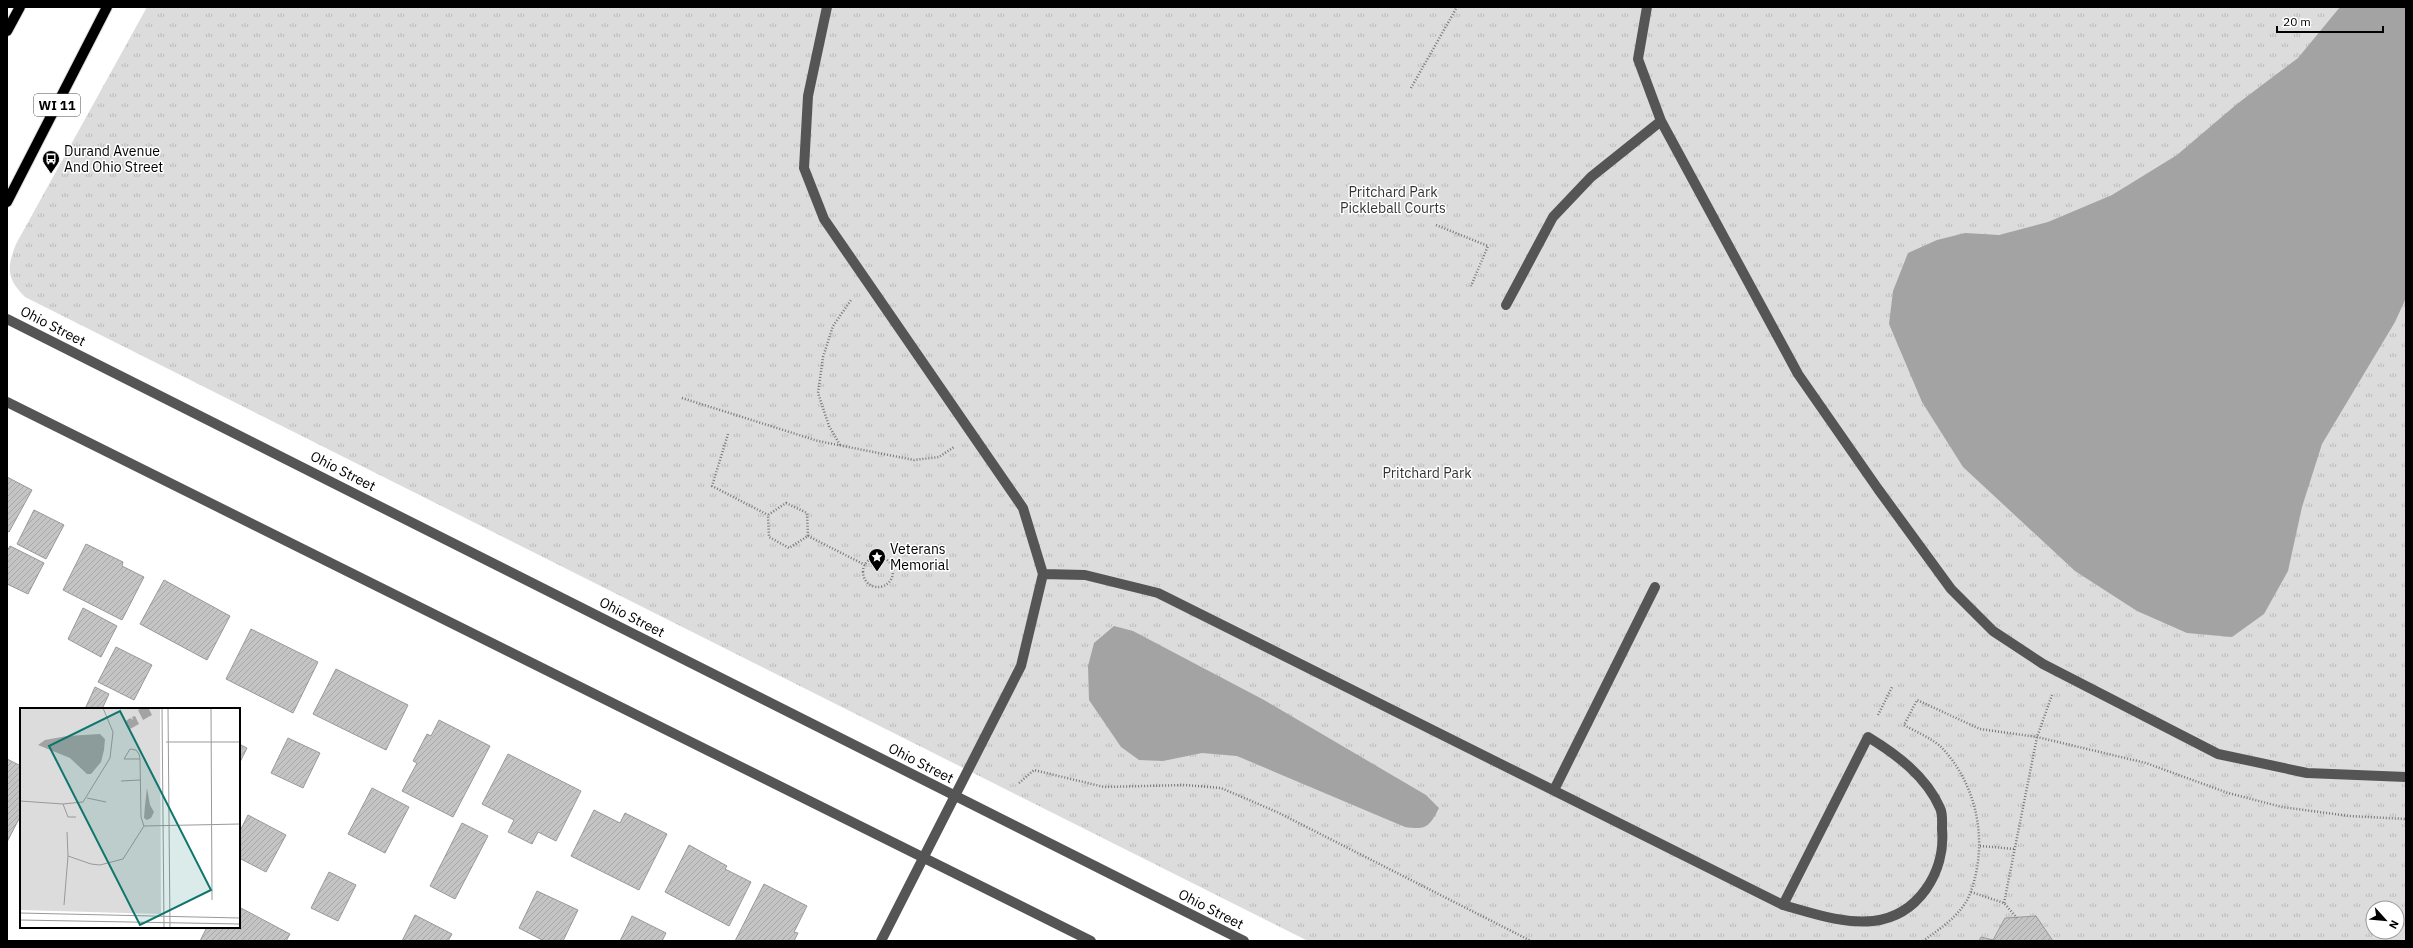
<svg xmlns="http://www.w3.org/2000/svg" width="2413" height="948" font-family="'IBM Plex Sans',sans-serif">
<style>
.park{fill:url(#park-tufts);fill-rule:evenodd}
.water{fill:#a3a3a3}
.building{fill:url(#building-hatch);stroke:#999}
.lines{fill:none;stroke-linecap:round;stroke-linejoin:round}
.major-casing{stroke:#dbdbdb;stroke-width:12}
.path{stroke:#777;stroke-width:2.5;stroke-dasharray:1 2;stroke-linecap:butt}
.minor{stroke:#555;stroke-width:10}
.major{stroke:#000;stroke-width:10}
.labels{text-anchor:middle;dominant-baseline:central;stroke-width:3;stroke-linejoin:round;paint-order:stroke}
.shield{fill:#fff;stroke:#4c4c4c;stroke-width:1}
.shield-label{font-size:13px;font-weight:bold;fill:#000}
.poi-label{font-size:14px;fill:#000;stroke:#fff;text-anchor:start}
.park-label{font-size:14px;fill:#333;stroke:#fff}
.street-label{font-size:14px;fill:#000;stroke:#fff}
.inset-road{fill:none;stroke:#999;stroke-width:1}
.view{fill:#0f766e;fill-opacity:0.15;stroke:#0f766e;stroke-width:2}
.inset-edge{fill:none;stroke:#000;stroke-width:2}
</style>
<defs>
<pattern id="park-tufts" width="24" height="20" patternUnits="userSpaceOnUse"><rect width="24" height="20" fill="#dcdcdc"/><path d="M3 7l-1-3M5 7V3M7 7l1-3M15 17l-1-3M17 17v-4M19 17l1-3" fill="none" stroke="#bbb"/></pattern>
<pattern id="building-hatch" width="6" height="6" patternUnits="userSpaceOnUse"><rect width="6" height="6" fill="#c4c4c4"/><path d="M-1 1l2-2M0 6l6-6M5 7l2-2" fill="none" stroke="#a7a7a7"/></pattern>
</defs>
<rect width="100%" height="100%" fill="#fff"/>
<path class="park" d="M147,7H2406V941H1308L25,297C6,278 7,267 16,244ZM2373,908H2397V932H2373Z"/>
<path class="water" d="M2340,7H2406V298L2395,322L2322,444L2302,507L2288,571L2264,614L2232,637L2187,633L2137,611L2075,571L1963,467L1922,402L1889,324L1893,291L1908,253L1937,240L1965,233L1999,235L2048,222L2112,195L2177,155L2237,104L2298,58Z
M1114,626L1133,631L1264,700L1426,795L1439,808C1429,827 1427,830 1405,827L1237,756L1202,753L1163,761L1139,760L1121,747L1089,700L1088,666L1094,643Z"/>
<path class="building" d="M7,477L32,490L9,532L7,531Z
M34,510L64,525L46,559L17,544Z
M86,544L123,562L122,566L144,577L122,620L63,590Z
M10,546L44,563L28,594L7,584V551Z
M164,580L230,616L207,660L140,624Z
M83,608L117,626L101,657L68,639Z
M251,629L318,662L293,713L226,679Z
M116,647L152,665L134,700L98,682Z
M336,669L408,705L386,750L313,714Z
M95,687L109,694L102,709H85Z
M439,720L490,746L453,817L402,791L417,763L413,761L427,734L431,736Z
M288,738L320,753L303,788L271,773Z
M239,744L247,748L239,764Z
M508,754L581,791L556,841L538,832L532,844L508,832L514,820L482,804Z
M7,759L21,766V815L7,842Z
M372,788L409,807L385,853L348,834Z
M594,810L620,823L625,813L667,834L639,890L571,856Z
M248,815L286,835L266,872L239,858V833Z
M462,823L488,836L455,899L430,886Z
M689,845L727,866L725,869L751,882L729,926L665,892Z
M329,872L356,885L338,921L311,908Z
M764,884L807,906L794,932L798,933L794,941H735Z
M537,891L578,910L563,941H544L519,928Z
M239,907L290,934L286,941H200L207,927H239Z
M415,915L452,934L448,941H402Z
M632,916L666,933L662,941H620Z
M2036,916L2053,941H1979L1981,937L1993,940L2005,918Z"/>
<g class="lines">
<defs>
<path id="major" d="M7,31L20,7
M7,202L107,7"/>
</defs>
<use href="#major" class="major-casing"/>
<path class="path" d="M1411,88L1457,7
M1436,225L1488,246L1471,286
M682,398L818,441L914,460L939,457L954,447
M728,434L712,486L768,515
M840,445L829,426L818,393L823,357L833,326L851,300
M786,503L807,513L808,536L789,548L769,537L768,515Z
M808,536L865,565
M863 572a15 15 0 1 1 30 0a15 15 0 1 1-30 0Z
M1878,715L1892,687
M1019,783L1034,770L1104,787L1185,785L1221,788L1277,812L1531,941
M1980,846L2015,849
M1971,892L2004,903L2017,918
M2004,903L2037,737L2052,695
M1923,941C1941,928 1964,913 1971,891C1988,843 1978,787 1943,749C1934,739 1916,732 1904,725L1917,700L1980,729L2037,737L2146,763L2228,793L2282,807L2349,816L2406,819"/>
<path class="minor" d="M827,7L808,96L804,168L824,219L1023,508L1043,574L1021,666L881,941
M1647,7L1638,59L1661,121L1798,374L1878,489L1951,589L1993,631L2043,664L2218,754L2307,773L2406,777
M1506,305L1553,217L1591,177L1661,121
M7,319L1244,941
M7,402L1091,941
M1043,574L1085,575L1158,593L1783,905C1812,913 1842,924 1873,921C1918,916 1946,872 1942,829C1942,823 1943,814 1940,808C1926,776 1896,754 1868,737L1783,905
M1554,790L1655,587"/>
<use href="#major" class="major"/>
</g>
<defs>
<symbol id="bus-pin" viewBox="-11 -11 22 30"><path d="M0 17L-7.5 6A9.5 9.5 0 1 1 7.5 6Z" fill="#000" stroke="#fff"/><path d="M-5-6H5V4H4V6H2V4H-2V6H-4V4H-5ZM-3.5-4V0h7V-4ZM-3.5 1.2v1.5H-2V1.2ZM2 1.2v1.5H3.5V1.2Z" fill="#fff"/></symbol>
<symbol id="sight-pin" viewBox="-11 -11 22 30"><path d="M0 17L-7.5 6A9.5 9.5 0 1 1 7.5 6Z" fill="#000" stroke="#fff"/><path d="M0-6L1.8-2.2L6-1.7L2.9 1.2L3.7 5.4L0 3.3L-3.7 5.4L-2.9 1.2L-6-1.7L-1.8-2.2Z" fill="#fff"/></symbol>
</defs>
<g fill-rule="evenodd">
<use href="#bus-pin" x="41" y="149" width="20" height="27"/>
<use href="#sight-pin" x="867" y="547" width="20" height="27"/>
</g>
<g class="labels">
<rect class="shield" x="34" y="94" width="46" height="22" rx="3"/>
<g class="shield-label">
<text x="57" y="105">WI 11</text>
</g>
<g class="poi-label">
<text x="64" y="151">Durand Avenue<tspan x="64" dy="16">And Ohio Street</tspan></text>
<text x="890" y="549">Veterans<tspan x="890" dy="16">Memorial</tspan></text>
</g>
<g class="park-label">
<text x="1393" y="192">Pritchard Park<tspan x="1393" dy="16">Pickleball Courts</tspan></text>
<text x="1427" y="473">Pritchard Park</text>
</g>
<g class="street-label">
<text transform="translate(53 326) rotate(27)">Ohio Street</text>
<text transform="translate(343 471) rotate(27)">Ohio Street</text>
<text transform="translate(632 617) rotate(27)">Ohio Street</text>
<text transform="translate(921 763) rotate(27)">Ohio Street</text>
<text transform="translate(1211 909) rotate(27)">Ohio Street</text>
</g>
</g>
<g transform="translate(20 708)">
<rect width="220" height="220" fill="#fff"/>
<path d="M0,0H140L141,206L0,202Z" fill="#dcdcdc"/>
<path d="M122,0L129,1L132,7L123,12L118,2ZM115,8L119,16L110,21L106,13L110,10L113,12L112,9ZM80,26L85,31L84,42L81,54L71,66H67L50,50L18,37L25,32L47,28ZM127,80L130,97L134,104L131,110L127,112L124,110L125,97Z" fill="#a3a3a3"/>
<path class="inset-road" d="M142,0L144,220M148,0L150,220M191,0L192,192M146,34H220M120,51H104L110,41L116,42L119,46L120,51L121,109L124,118M101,73L120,72M67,90L86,94M0,93L43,96L48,109H56M43,96L63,94L90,50L93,24L83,0M47,124L48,148L71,156L80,157L103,151L124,118L220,116M44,197L48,148M0,205L220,210M0,212L220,216"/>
<path class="view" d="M100,3L191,182L120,217L29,38Z"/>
<rect width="220" height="220" class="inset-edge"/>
</g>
<rect width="2413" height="948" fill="none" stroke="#000000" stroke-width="16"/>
<g transform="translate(2385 920) rotate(117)"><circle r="19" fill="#ffffff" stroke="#999999"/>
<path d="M0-3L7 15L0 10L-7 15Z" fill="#000000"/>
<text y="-6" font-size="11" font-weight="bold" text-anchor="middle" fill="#000000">N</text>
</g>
<path d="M2277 26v6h106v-6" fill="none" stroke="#000000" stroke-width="2"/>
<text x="2283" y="26" font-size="12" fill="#000000" stroke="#ffffff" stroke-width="3" paint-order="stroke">20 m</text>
</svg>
